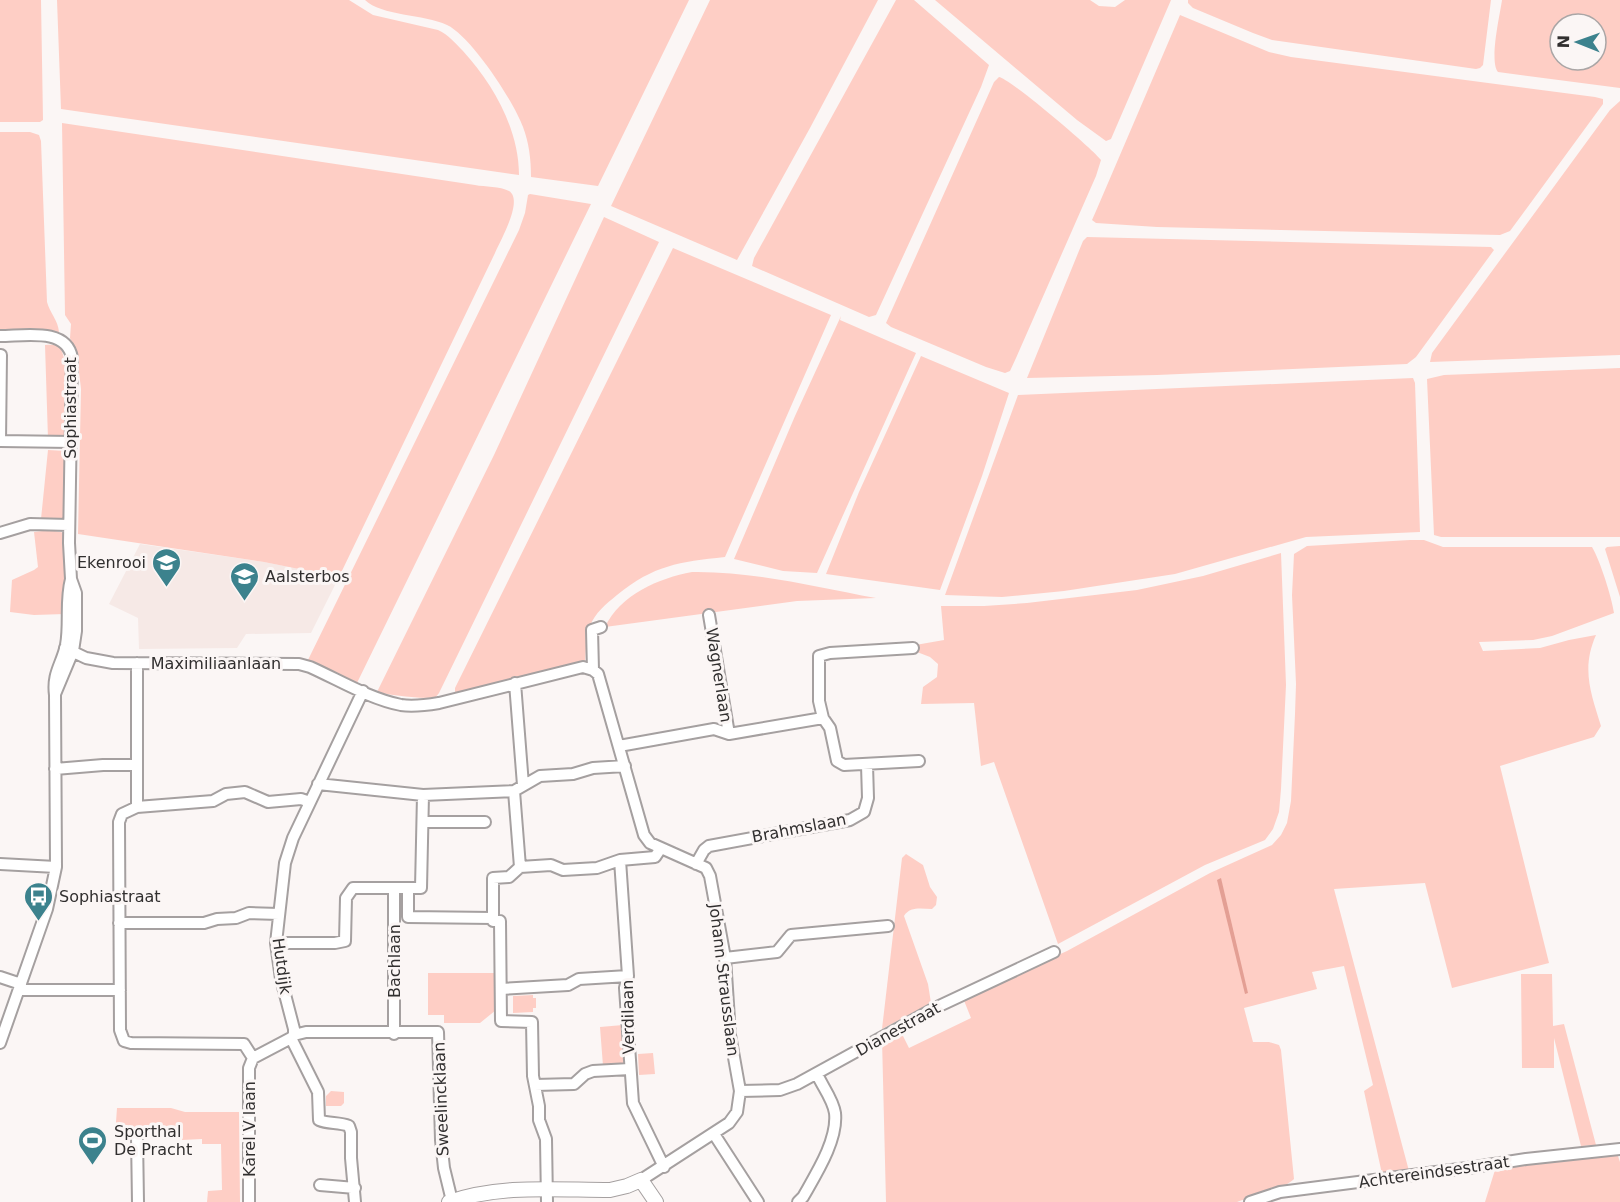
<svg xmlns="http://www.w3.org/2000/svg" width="1620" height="1202" font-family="'DejaVu Sans',sans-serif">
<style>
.built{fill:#f6e9e6}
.green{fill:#fecec5;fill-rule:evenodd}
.water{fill:#e39f94}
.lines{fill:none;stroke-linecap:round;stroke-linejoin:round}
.minor-casing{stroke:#a5a0a0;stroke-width:14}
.tertiary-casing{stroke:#a5a0a0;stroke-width:16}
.minor{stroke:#fff;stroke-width:10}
.tertiary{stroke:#fff;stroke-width:14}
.labels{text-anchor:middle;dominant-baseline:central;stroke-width:6;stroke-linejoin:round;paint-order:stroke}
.street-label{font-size:16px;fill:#312f2f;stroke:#fbf6f5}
.poi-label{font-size:16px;fill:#312f2f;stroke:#fbf6f5;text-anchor:start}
</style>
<rect width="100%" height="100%" fill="#fbf6f5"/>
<path class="built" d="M140,544L264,562L339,577L311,633L246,634L237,648L139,649L138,618L109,604Z"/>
<path class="green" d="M0,0H41L43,120L40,122H0Z
M57,0H349L373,15L438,30C449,35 455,43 463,51C493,84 519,129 519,175L61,109Z
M365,0H689L598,186L531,177C531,159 529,143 523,127C514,102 471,36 447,25C424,14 381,16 365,0Z
M710,0H878L810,128L737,260L611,206Z
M896,0H914L989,65L981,87L876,315L869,317L752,266L754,258Z
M935,0H1090L1099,6L1115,7L1125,0H1171L1111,139L1106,141L1077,120Z
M1188,0H1491L1483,65L1480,68L1476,69L1272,40L1253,33L1193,8L1188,3Z
M1502,0H1620V88L1498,72C1489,61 1500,15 1502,0ZM1560,24H1596V60H1560Z
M1180,15L1269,52L1291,57L1595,97L1603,99V104L1510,231L1500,235L1157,227L1096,223L1092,220L1096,211Z
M999,77C1009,78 1093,149 1101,160L1096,176L1016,358L1010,371L1005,373L986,367L891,327L886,323L994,82Z
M1620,101V355L1430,362L1432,353L1610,110Z
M62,123L475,185C485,187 500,186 509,191C524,200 500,241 495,253L339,577L264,562L78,534L81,389L77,355L70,338L71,324L65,315Z
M0,132H30L39,135L41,141L47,302C50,313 58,320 59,332L0,330Z
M530,194L591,204L356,685L307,662L519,230L525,213L528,195Z
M604,217L659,242L439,693L435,698C415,698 396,696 377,692L494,455Z
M1087,237L1491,247L1494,250L1416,357L1407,364L1157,375L1027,378L1083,241Z
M673,248L831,315L725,557C679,562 654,565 617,595C606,604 595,613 590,626C586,638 586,651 585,663L455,696V688Z
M841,316L840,320L916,353L817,573L783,571L734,559L795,416Z
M45,345C49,345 55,344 59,347C70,356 66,422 66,439H48Z
M921,356L1009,393L982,476L940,590L826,574L859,492Z
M1620,368V537H1441L1434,535L1427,379L1444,375Z
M1413,378L1415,383L1420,532L1306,537L1175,574L1064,591L1002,597L945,595L1018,395Z
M48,450L66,451L65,521L51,518L41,519Z
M50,530L65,533V614L34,615L10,612L12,580L34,570L38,567L34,532Z
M1410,540H1424L1443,547H1592C1600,560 1612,598 1614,613L1552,636L1533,640L1479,642L1483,651L1540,648L1569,640L1596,635C1581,669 1591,693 1601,726L1594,737L1500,766L1549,963L1452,988L1425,883L1334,889L1409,1171L1382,1174L1364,1091L1373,1085L1344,966L1312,972L1317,989L1244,1008L1253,1042H1269L1279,1045L1281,1050L1294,1179C1286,1188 1251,1196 1237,1202H886L882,1039L900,1030L909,1048L971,1018L963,998L1067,951L1210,873L1272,845L1281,835L1287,823L1291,801L1295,714L1296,684L1292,595L1294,554L1307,546Z
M1620,546V597L1605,549L1607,547Z
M1281,553L1286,685L1281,789L1279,812L1273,829L1265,840L1205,865L1058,944L994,762L981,766L974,703L921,704L923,687L937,677L938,664L930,657L904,647L944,640L941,606H984L1027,603L1137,590L1203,576Z
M692,572C754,571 815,587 876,598L797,601L605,627C620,595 659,578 692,572Z
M906,854L923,865L930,887L937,897L936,905L932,909C922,909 910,906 904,916L928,984L931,1003L882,1029L902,858Z
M428,973H496V1010L480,1023H444V1015H428Z
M1521,974H1552L1553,1026L1564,1024L1596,1145L1581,1146L1554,1038V1068H1522Z
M533,995V998H536V1008H533V1012L513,1013V996Z
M623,1025L625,1061L621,1065L603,1066L600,1027Z
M653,1053L655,1074L639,1075L638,1054Z
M331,1091L344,1092V1103L341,1106H326V1096Z
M117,1108H171L185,1112H239L240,1202H207L208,1191L222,1190L221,1144H202V1139L182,1140V1137L115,1136Z
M1602,1156H1618L1620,1162V1202H1485L1495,1170L1561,1160Z"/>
<path class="water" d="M1221,878L1248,993L1245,994L1217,880Z"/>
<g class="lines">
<defs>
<path id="minor" d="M0,336C24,336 67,327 72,358L69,543L71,579L76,593V631L73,651L55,694
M0,441L1,355
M0,441L71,442
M0,533L30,524L69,525
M709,615L729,734
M65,648L86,658L113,663L299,664L310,667C339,680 370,699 401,705C414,707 427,705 439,703L583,667L593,670L598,674L644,835L650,843L706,868L710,876L725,958L730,1035L740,1091L737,1112L729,1123L641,1180
M137,663V807L122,814L119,822L120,1030L124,1041L131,1043L244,1044L253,1058L291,1038
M593,670L592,630L601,627
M515,683L523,785
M823,718L830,728L837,761L844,765L919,761
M619,746L714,729L729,734L823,718L819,701V656L830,653L913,648
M55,769L103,765H137
M318,784L423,795L514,791L540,776L573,774L593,768L625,766
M514,791L520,867L509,877L493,878V921H500L501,1021L532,1022L533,1076L539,1106V1120L546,1139L547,1202
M137,807L213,801L226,794L245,792L268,802L301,799L310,802
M423,822H485
M620,860L628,976L625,988L633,1103L664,1167
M0,864L56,867
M696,864L704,850L709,846L850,820L864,812L868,798L867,765
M520,867L551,865L563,870L597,868L620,860L655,857L661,848
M394,888V1034
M408,888H421L423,795
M119,923H204L217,919L236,918L249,913L279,914
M276,943H335L345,941L346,898L353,888H408V917L493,918
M725,958L777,952L791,935L888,926
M0,977L21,984
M501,989L568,985L579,979L628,976
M19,990H120
M294,1035L306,1032H438L441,1140L444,1168L452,1201
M0,1043L47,909L56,867L55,695C52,673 62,664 66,645C70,623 65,601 71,579
M535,1085L574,1084L585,1074L593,1071L630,1069
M740,1091L780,1090L797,1084L937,1007L1054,952
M714,1134L758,1202
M137,1137L138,1202
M320,1185L355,1188
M249,1202V1068L253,1058
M355,1202L351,1158V1132L349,1126C339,1122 328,1124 319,1120L318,1092L291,1038L294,1035V1029L281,979L276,943L285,863L293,838L363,691
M798,1202L803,1197C816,1174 838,1140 835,1113C833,1099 822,1086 817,1074
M1250,1202L1280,1192L1475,1167L1526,1159L1620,1149"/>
<path id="tertiary" d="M449,1202C501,1184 557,1190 610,1190L627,1186L641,1180L656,1202"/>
</defs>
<use href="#minor" class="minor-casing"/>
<use href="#tertiary" class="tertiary-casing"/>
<use href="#minor" class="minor"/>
<use href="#tertiary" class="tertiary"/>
</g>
<defs>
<symbol id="school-pin" viewBox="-11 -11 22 30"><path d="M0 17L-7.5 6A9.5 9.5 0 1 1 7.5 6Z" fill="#3c828d" stroke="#fbf6f5"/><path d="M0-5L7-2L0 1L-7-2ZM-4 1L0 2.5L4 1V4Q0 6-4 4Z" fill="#fff"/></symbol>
<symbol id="bus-pin" viewBox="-11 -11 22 30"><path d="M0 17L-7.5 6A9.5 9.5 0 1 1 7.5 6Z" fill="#3c828d" stroke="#fbf6f5"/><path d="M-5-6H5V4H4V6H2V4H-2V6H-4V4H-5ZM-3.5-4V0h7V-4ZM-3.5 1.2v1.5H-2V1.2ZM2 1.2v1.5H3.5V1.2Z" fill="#fff"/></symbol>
<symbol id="stadium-pin" viewBox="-11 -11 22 30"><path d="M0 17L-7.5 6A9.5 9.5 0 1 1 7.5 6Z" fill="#3c828d" stroke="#fbf6f5"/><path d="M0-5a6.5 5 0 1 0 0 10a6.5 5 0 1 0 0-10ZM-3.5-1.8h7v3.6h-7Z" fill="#fff"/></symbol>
</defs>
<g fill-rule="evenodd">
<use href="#school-pin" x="150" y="546" width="33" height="45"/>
<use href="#school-pin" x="228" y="560" width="33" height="45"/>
<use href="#bus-pin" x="22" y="880" width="33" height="45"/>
<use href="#stadium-pin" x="76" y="1124" width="33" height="45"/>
</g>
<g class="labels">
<g class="street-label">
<text transform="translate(70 408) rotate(-90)">Sophiastraat</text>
<text x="216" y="663">Maximiliaanlaan</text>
<text transform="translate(719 675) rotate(81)">Wagnerlaan</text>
<text transform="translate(799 828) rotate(-11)">Brahmslaan</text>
<text transform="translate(394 961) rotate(-90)">Bachlaan</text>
<text transform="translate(282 966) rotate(82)">Hutdijk</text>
<text transform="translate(724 980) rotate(83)">Johann Strausslaan</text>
<text transform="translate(628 1017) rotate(-91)">Verdilaan</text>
<text transform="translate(898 1029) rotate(-29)">Dianestraat</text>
<text transform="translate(441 1099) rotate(-92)">Sweelincklaan</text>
<text transform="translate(249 1129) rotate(-90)">Karel V laan</text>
<text transform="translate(1434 1172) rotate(-8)">Achtereindsestraat</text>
</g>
<g class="poi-label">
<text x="146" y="562" text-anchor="end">Ekenrooi</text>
<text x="265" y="576">Aalsterbos</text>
<text x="59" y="896">Sophiastraat</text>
<text x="114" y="1131">Sporthal<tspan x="114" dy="18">De Pracht</tspan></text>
</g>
</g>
<g transform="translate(1578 42) rotate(271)"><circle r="28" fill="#fbf6f5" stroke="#aaa6a6" stroke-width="1.5"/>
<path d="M0-4.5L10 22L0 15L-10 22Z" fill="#3c828d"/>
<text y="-9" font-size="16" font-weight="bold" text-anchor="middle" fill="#312f2f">N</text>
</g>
</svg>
